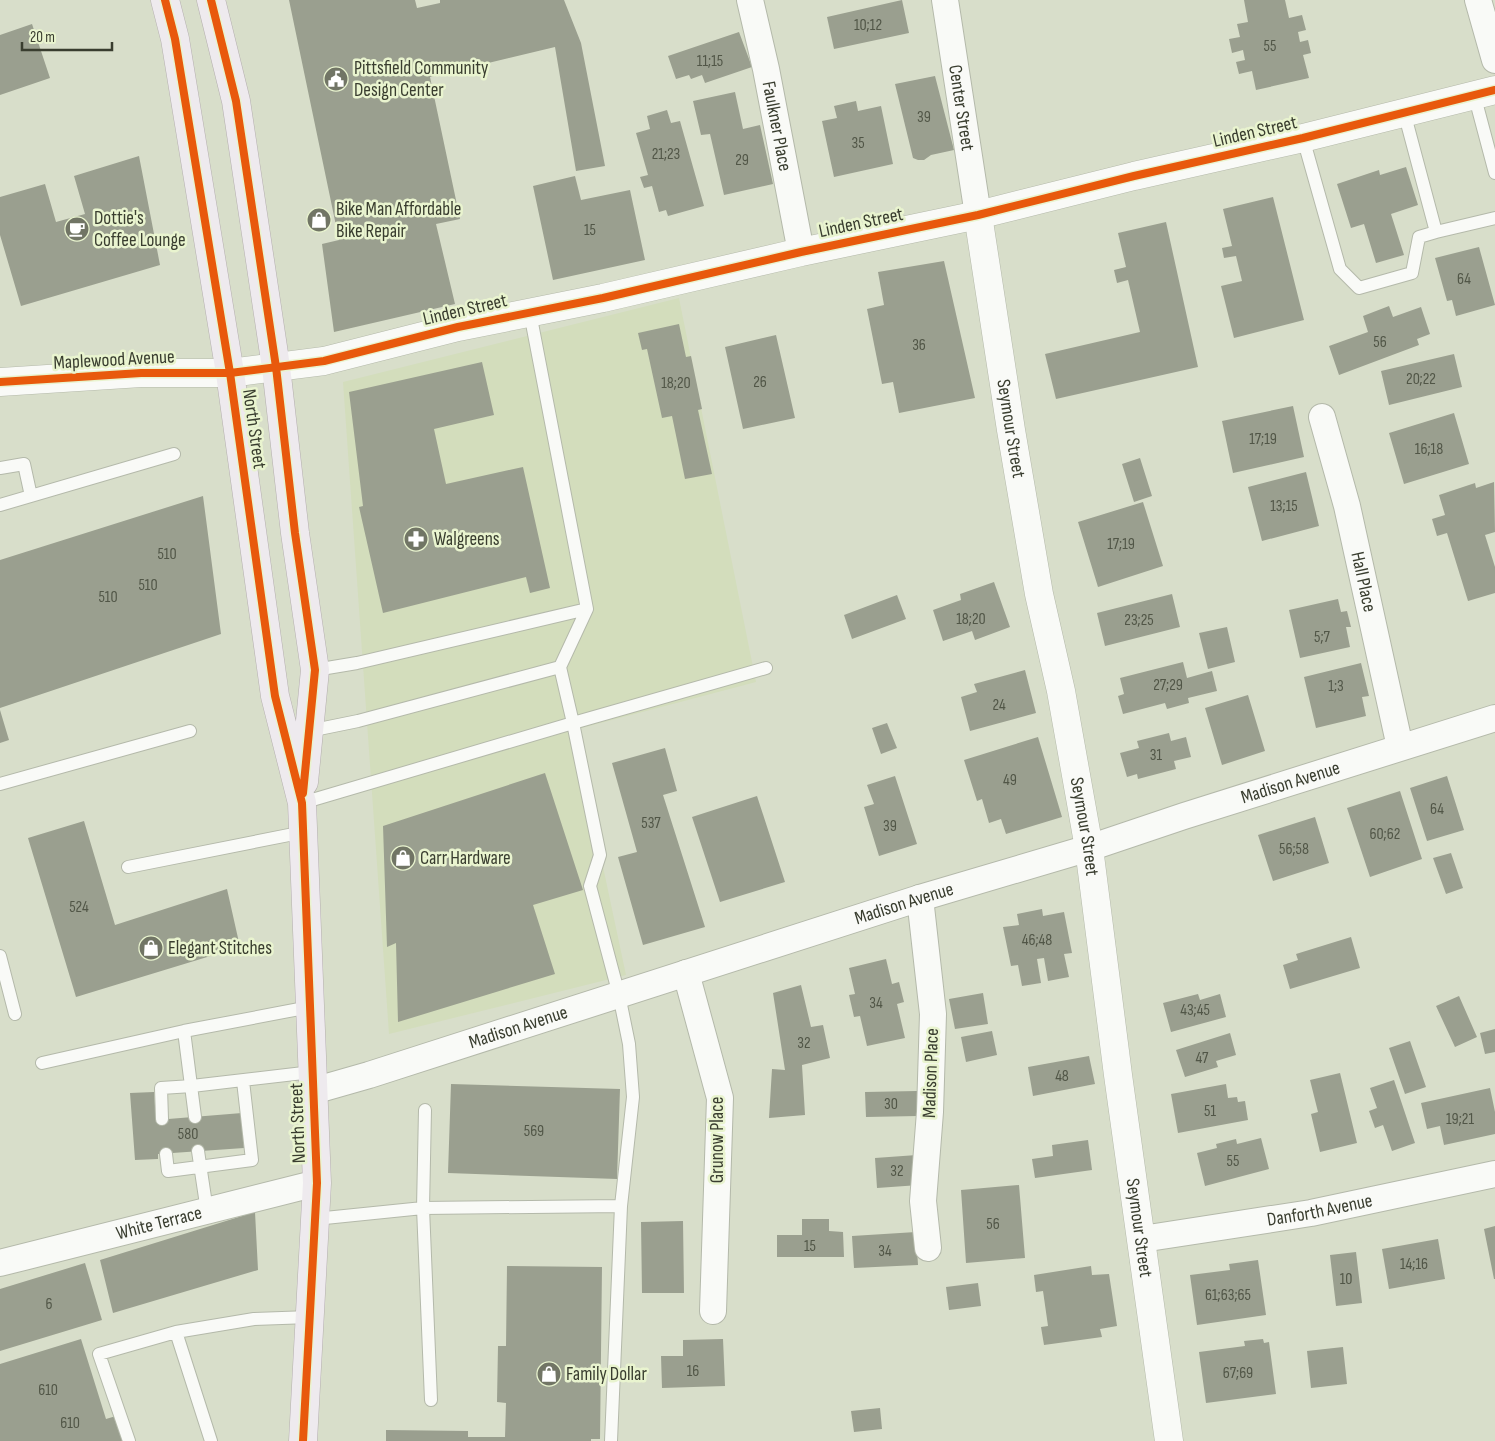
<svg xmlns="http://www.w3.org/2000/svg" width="1495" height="1441" font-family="'Sofia Sans Condensed',sans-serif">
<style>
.built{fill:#d3ddbc}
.building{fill:#9a9f8f}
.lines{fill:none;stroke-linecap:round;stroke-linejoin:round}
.lane-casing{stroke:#b4b9aa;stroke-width:14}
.street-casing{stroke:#b4b9aa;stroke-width:28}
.secondary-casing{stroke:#b4b9aa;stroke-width:29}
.primary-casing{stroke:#b4aeaf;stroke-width:29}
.lane{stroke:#f9faf7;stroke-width:12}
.street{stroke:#f9faf7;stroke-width:26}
.secondary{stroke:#f9faf7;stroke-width:28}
.primary{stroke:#eeeaee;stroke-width:28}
.cycleway-casing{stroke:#e9f4cf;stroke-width:11}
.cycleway{stroke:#e8590c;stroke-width:8}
.labels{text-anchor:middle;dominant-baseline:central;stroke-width:5;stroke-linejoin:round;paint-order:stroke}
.number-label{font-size:16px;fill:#515647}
.poi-label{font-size:19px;fill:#393d2f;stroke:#e9f4cf;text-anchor:start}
.street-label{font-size:19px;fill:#393d2f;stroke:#e9f4cf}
</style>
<rect width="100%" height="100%" fill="#d8deca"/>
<path class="built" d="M679,298L756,682L574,730L626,975L389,1034L343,382Z"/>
<path class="building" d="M289,0H415L417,8L440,3V0H564L581,43L605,166L576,171L555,47L430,77L460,219L436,224L455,304L334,332L322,244L339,240Z
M902,0L909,33L834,49L827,17Z
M1244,0H1285L1289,18L1302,15L1306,30L1298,32L1300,42L1308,40L1311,53L1303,55L1309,78L1256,90L1252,71L1239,74L1236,62L1245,60L1243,50L1232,53L1229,39L1240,37L1237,24L1248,22Z
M32,24L50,78L0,95V35Z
M739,32L752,67L705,83L702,75L691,79L689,75L676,79L668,56Z
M935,76L954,150L931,155L924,160H918L913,158L895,84Z
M735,92L743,129L760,125L773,184L724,195L710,134L701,135L693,101Z
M856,101L858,111L881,106L893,164L834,177L822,121L837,118L834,106Z
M667,110L671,123L680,121L704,206L668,216L666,210L659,212L652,186L644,188L640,177L648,175L636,133L650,129L647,116Z
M139,156L160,265L21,306L0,235V197L45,184L56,222L85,214L74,176Z
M1406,167L1418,205L1391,214L1404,255L1376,263L1364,224L1351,228L1337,184L1379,170L1380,175Z
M575,176L581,200L630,190L645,260L553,280L533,186Z
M1273,197L1304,320L1234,338L1221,286L1242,281L1236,256L1224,258L1222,248L1232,246L1223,209Z
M1166,222L1198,367L1056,399L1045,354L1140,332L1128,280L1117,283L1114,270L1126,267L1118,233Z
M1479,247L1495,305L1456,316L1452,300L1447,301L1435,258Z
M944,261L975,398L899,413L893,382L882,384L867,309L884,305L878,272Z
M1389,306L1393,317L1421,307L1430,334L1417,339L1419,345L1339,375L1329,346L1368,332L1363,316Z
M679,324L686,357L691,356L702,409L698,410L712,474L685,479L672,416L662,418L647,349L642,350L638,333Z
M776,335L795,418L743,429L725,347Z
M1454,354L1462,387L1389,405L1381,371Z
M482,362L494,415L434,429L446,484L523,467L550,588L530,593L526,577L383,613L359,507L363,506L349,392Z
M1293,406L1304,457L1233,473L1222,421Z
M1454,413L1469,464L1404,484L1389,433Z
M1140,458L1152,496L1134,502L1122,464Z
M1306,472L1319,526L1262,541L1248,487Z
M1494,482L1495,532L1485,535L1495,567V593L1468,601L1447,533L1437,536L1432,519L1445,515L1439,495L1475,483L1476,488Z
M203,496L221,634L0,708V560Z
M1143,502L1163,566L1098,587L1078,522Z
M994,582L1010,627L975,640L972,631L943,641L933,610L961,600L960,594Z
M1172,594L1180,627L1105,646L1097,613Z
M897,595L906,619L852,639L844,615Z
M1338,599L1341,612L1347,611L1351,627H1346L1350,647L1300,658L1289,610Z
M1227,627L1235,662L1208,669L1199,633Z
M1183,662L1187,678L1212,671L1217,691L1188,698L1189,703L1167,709L1165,703L1123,714L1118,696L1124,694L1120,678Z
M1361,663L1369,696L1362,697L1366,716L1316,728L1304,677Z
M1025,670L1036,713L970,731L961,697L977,692L974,684Z
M1248,695L1265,751L1222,765L1205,708Z
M0,710L9,740L0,743Z
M887,723L897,748L881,754L872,728Z
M1169,733L1171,741L1186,737L1191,757L1174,761L1176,769L1138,779L1137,774L1127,777L1120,753L1139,748L1137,741Z
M1038,737L1062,817L1006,834L1001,819L989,823L982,799L977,801L964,760Z
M665,748L677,791L663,795L705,927L643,945L618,857L637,852L612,763Z
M545,773L583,890L533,905L555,974L398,1022L396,943L387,947L383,826Z
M895,776L917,844L879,856L864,807L874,804L867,785Z
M1447,776L1464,830L1427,841L1410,788Z
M1400,791L1422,859L1370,877L1347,808Z
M757,796L785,882L720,902L692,817Z
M1315,817L1329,863L1273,881L1258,835Z
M84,821L115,925L227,889L240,947L76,997L28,838Z
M1451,853L1463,888L1446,894L1433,858Z
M1042,909L1043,916L1064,912L1072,953L1064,954L1069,977L1048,981L1044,958L1037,959L1041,983L1022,986L1018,965L1011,966L1003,927L1019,925L1017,914Z
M1351,937L1360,968L1290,989L1283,965L1298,960L1296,954Z
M886,959L892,984L899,982L904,1002L897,1004L905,1038L867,1046L860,1016L854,1017L849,995L855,994L849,968Z
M801,985L811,1027L823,1025L830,1058L802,1065L805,1115L769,1118L772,1069L785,1070L773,993Z
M983,993L988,1024L955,1029L949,999Z
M1198,994L1200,1000L1220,994L1226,1017L1171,1032L1163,1003Z
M1459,996L1477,1037L1455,1047L1436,1006Z
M1495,1029V1052L1485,1054L1480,1033Z
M992,1031L997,1055L966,1062L961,1037Z
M1230,1033L1236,1055L1216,1061L1218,1067L1185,1077L1176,1050Z
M1410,1041L1426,1087L1405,1094L1389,1048Z
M1089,1056L1095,1084L1033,1096L1028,1067Z
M1340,1073L1357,1143L1320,1152L1311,1114L1318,1112L1310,1080Z
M1394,1080L1415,1143L1392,1151L1383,1125L1375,1128L1369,1111L1377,1108L1370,1088Z
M451,1084L620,1089L617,1179L448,1173Z
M1226,1084L1228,1098L1237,1097L1238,1102L1245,1101L1248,1120L1178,1133L1171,1094Z
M1490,1088L1495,1112V1134L1444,1145L1440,1126L1427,1129L1421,1103Z
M917,1091L918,1116L866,1117L865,1092Z
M154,1092L156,1120L242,1113L244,1148L158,1154V1159L135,1160L130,1093Z
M1261,1138L1269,1169L1205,1186L1197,1153L1217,1148L1216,1144L1236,1139L1237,1144Z
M1088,1140L1092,1170L1035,1178L1032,1159L1053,1156L1052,1145Z
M917,1155L919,1185L877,1188L875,1158Z
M1019,1185L1025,1258L966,1263L961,1190Z
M255,1212L258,1270L113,1313L100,1260Z
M802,1219H829V1231L843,1232L844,1257H777V1235H802Z
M683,1221L684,1293H642L641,1222Z
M1495,1226V1279H1494L1484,1229Z
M916,1232L918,1265L854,1268L852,1236Z
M1438,1239L1445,1279L1389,1289L1382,1249Z
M1356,1252L1362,1303L1336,1306L1330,1255Z
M1258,1260L1266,1315L1197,1325L1190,1275L1230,1270L1229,1264Z
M85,1263L102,1320L0,1351V1289Z
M507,1266L602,1267L600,1439H591V1441H386V1430L468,1431V1437H505L506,1403L497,1402L498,1346H506Z
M1091,1266L1092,1275L1109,1274L1117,1326L1100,1329L1102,1337L1044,1345L1041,1327L1048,1326L1043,1291L1036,1292L1034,1275Z
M978,1283L981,1306L949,1310L946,1287Z
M81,1339L106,1419L116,1416L124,1441H0V1364Z
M723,1339L725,1386L662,1388L661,1356H683V1340Z
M1263,1339L1264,1343L1269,1342L1276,1394L1206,1403L1199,1352L1245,1346L1244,1341Z
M1343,1347L1347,1384L1311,1388L1307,1351Z
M880,1408L882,1429L854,1432L851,1411Z"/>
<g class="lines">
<defs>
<path id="lane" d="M1474,94L1495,173
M1404,112L1436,232L1495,218
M1303,138L1340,269L1359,288L1412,273L1419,237L1436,232
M0,468L24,464L31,496
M0,505L174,454
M315,670L357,663L587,609L530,313
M309,731L358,721L560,667
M0,784L190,731
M302,803L573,723L560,667L587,609
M128,867L304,832
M0,956L15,1014
M184,1031L195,1117
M42,1063L184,1031L310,1007
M162,1119L161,1088L192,1086L312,1072
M198,1151L207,1211
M166,1154L168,1171L252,1160L243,1081
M315,1219L423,1208L425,1110
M176,1332L211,1441
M431,1400L423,1208L621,1206
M129,1441L99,1354L176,1332L254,1319L310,1317
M611,1441L621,1206L633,1097L629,1044L619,995L590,886L600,855L573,723L766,668"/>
<g id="street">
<path id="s1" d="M750,0L766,69L801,252"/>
<path id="s2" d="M945,0L978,215"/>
<path d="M1478,0L1495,60"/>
<path id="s3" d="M1322,417L1347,506L1400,747"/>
<path d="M920,898L933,1014L930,1112L923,1201L928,1248"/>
<path d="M686,973L720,1098L713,1311"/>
<path id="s4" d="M313,1091L369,1075L920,898L1089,848L1184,816L1495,718"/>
<path id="s5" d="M1142,1239L1311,1213L1495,1174"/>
<path id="s6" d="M0,1263L317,1183"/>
</g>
<g id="secondary">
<path id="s7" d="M978,215L1011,430L1039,594L1061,691L1089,848L1118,1075L1169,1441"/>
<path d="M0,382L141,373H230L324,361L458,327L603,298L801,252L978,215L1134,176L1303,138L1495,90"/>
</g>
<path id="primary" d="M165,0L175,39L230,373L275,696L302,803L317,1183L303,1441
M211,0L236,101L276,367L295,533L315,670L304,782"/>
</defs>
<use href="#lane" class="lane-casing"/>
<use href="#street" class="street-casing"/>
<use href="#secondary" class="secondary-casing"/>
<use href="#primary" class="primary-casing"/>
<use href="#lane" class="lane"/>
<use href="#street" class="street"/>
<use href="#secondary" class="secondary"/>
<use href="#primary" class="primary"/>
<defs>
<path id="cycleway" d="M165,0L175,39L230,373L275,696L302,803L317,1183L303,1441
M211,0L236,101L276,367L295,533L315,670L303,793
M0,382L141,373H230L324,361L458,327L603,298L801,252L978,215L1134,176L1303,138L1495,90"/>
</defs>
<use href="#cycleway" class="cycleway-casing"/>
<use href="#cycleway" class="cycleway"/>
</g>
<defs>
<symbol id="civic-disc" viewBox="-11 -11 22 22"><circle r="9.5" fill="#717565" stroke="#e9f4cf"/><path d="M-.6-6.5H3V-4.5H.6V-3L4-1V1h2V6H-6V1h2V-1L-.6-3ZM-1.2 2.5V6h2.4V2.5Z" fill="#fff"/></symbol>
<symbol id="shop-disc" viewBox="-11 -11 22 22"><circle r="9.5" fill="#717565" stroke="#e9f4cf"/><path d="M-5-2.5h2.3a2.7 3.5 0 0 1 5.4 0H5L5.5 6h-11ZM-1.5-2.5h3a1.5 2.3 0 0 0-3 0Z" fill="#fff"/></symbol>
<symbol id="cafe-disc" viewBox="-11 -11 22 22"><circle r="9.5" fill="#717565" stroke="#e9f4cf"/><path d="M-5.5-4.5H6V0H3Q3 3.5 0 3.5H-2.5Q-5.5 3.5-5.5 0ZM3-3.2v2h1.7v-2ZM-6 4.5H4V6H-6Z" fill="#fff"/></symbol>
<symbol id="pharmacy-disc" viewBox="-11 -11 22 22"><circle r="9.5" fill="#717565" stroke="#e9f4cf"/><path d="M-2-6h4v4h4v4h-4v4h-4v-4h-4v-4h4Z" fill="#fff"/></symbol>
</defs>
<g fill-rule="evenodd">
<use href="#civic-disc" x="322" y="65" width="28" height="28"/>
<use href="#shop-disc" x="305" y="206" width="28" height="28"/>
<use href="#cafe-disc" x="63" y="215" width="28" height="28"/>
<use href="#pharmacy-disc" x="402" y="525" width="28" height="28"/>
<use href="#shop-disc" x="389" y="844" width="28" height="28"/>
<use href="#shop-disc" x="137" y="934" width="28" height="28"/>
<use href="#shop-disc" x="535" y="1360" width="28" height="28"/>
</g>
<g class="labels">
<g class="number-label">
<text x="868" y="25">10;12</text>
<text x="1270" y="46">55</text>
<text x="710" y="61">11;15</text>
<text x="924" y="117">39</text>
<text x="858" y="143">35</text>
<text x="666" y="154">21;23</text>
<text x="742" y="160">29</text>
<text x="590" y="230">15</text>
<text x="1464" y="279">64</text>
<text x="1380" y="342">56</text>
<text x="919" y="345">36</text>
<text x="1421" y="379">20;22</text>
<text x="760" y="382">26</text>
<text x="676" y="383">18;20</text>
<text x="1263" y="439">17;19</text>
<text x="1429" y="449">16;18</text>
<text x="1284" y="506">13;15</text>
<text x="1121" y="544">17;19</text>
<text x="167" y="554">510</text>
<text x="148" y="585">510</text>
<text x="108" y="597">510</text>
<text x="971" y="619">18;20</text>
<text x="1139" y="620">23;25</text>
<text x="1322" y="637">5;7</text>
<text x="1168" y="685">27;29</text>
<text x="1336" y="686">1;3</text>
<text x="999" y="705">24</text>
<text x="1156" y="755">31</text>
<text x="1010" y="780">49</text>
<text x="1437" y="809">64</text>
<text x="651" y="823">537</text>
<text x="890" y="826">39</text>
<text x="1385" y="834">60;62</text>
<text x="1294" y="849">56;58</text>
<text x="79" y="907">524</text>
<text x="1037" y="940">46;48</text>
<text x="876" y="1003">34</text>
<text x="1195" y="1010">43;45</text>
<text x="804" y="1043">32</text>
<text x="1202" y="1058">47</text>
<text x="1062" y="1076">48</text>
<text x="891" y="1104">30</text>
<text x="1210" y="1111">51</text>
<text x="1460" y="1119">19;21</text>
<text x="534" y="1131">569</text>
<text x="188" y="1134">580</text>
<text x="1233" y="1161">55</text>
<text x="897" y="1171">32</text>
<text x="993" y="1224">56</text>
<text x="810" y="1246">15</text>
<text x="885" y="1251">34</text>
<text x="1414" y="1264">14;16</text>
<text x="1346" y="1279">10</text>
<text x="1228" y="1295">61;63;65</text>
<text x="49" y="1304">6</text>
<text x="693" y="1371">16</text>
<text x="1238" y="1373">67;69</text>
<text x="48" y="1390">610</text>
<text x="70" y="1423">610</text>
</g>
<g class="poi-label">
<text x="354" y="68">Pittsfield Community<tspan x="354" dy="22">Design Center</tspan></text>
<text x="336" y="209">Bike Man Affordable<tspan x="336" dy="22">Bike Repair</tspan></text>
<text x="94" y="218">Dottie's<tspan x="94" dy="22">Coffee Lounge</tspan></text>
<text x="434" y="539">Walgreens</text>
<text x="420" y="858">Carr Hardware</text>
<text x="168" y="948">Elegant Stitches</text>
<text x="566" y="1374">Family Dollar</text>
</g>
<g class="street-label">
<text stroke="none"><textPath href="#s2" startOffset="109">Center Street</textPath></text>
<text stroke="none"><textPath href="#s1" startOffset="129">Faulkner Place</textPath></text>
<text transform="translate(1255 132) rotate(-13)">Linden Street</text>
<text transform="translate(861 223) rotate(-12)">Linden Street</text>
<text transform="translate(465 310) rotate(-13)">Linden Street</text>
<text transform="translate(114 360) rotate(-3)">Maplewood Avenue</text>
<text stroke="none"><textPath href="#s7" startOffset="216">Seymour Street</textPath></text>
<text transform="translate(254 429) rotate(82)">North Street</text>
<text stroke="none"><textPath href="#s3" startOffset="170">Hall Place</textPath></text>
<text stroke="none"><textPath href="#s4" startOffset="1025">Madison Avenue</textPath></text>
<text stroke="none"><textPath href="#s7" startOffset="621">Seymour Street</textPath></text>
<text stroke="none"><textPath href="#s4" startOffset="620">Madison Avenue</textPath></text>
<text stroke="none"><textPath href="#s4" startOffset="215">Madison Avenue</textPath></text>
<text transform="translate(931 1073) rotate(-88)">Madison Place</text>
<text transform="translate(298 1123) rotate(-92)">North Street</text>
<text transform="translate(717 1140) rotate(-90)">Grunow Place</text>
<text stroke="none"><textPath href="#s5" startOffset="180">Danforth Avenue</textPath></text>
<text stroke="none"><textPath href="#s6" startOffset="164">White Terrace</textPath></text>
<text stroke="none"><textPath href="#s7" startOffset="1026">Seymour Street</textPath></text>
</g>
</g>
<path d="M22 42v8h90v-8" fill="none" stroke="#393d2f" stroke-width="2.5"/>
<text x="30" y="42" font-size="15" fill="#393d2f" stroke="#e9f4cf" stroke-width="4" paint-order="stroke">20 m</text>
</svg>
